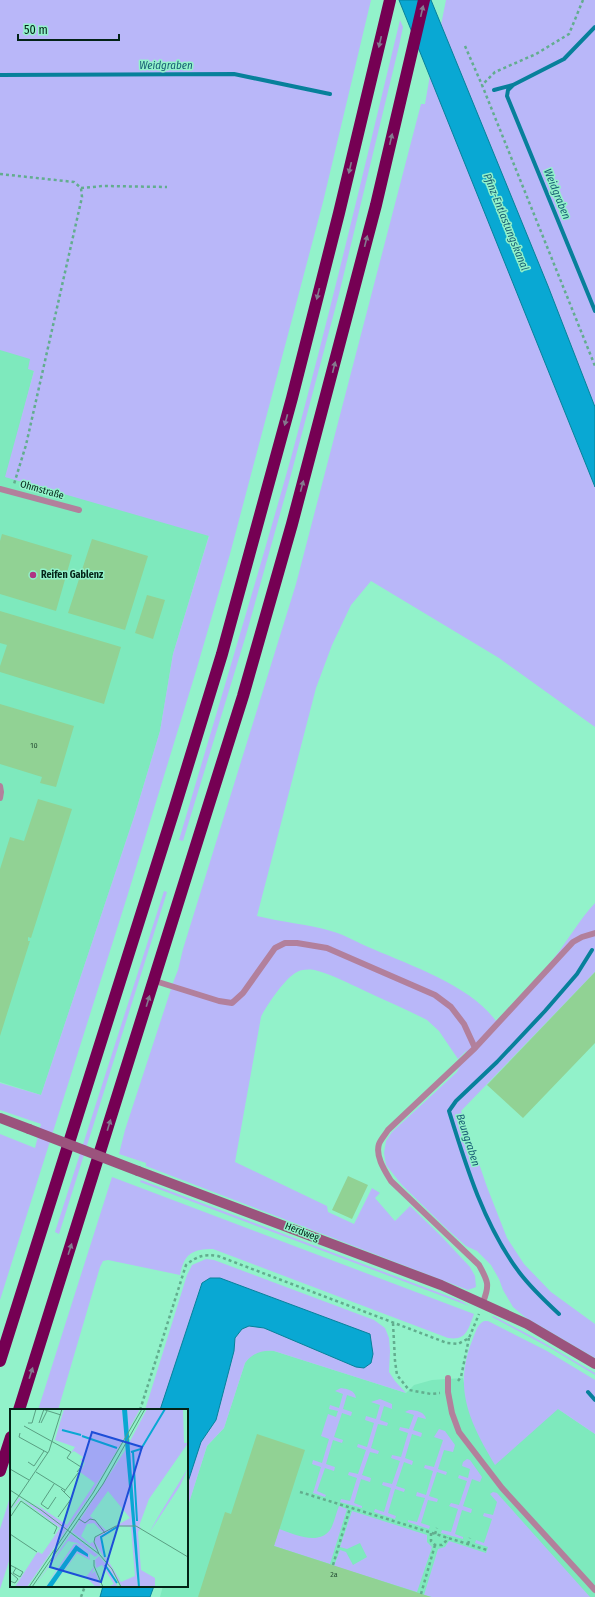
<svg xmlns="http://www.w3.org/2000/svg" width="595" height="1597" font-family="'Fira Sans Condensed',sans-serif">
<style>
.built{fill:#7ee9bd}
.green{fill:#b9b7f9}
.water{fill:#09a8d3;stroke:#07809b}
.lines{fill:none;stroke-linecap:round;stroke-linejoin:round}
.stream{stroke:#07809b;stroke-width:4}
.building{fill:#91d294}
.path{stroke:#62ad8e;stroke-width:2.5;stroke-dasharray:3 3;stroke-linecap:butt}
.service{stroke:#b2809c;stroke-width:6}
.secondary{stroke:#9b537d;stroke-width:10}
.motorway{stroke:#750053;stroke-width:12}
.secondary-bridge{stroke:#9b537d;stroke-width:10}
.oneway{fill:#84798e}
.poi-dot{fill:#af3383;stroke:#92f2ca;stroke-width:1.5}
.labels{text-anchor:middle;dominant-baseline:central;stroke-width:3;stroke-linejoin:round;paint-order:stroke}
.number-label{font-size:8px;fill:#264f36}
.street-label{font-size:10px;fill:#032317;stroke:#92f2ca}
.poi-label{font-size:10px;font-weight:bold;fill:#032317;stroke:#92f2ca;text-anchor:start}
.water-label{font-size:11px;font-style:italic;fill:#175d74;stroke:#92f2ca}
.inset-river{fill:none;stroke:#09a8d3;stroke-width:2}
.inset-road{fill:none;stroke:#599f82;stroke-width:1}
.view{fill:#1d4ed8;fill-opacity:0.15;stroke:#1d4ed8;stroke-width:2}
.inset-edge{fill:none;stroke:#032317;stroke-width:2}
</style>
<rect width="100%" height="100%" fill="#92f2ca"/>
<path class="built" d="M0,219L54,295L6,477L209,535L173,654L160,731L135,814L41,1095L0,1082Z
M265,1350L274,1351L406,1393L414,1385L432,1380L463,1378L469,1409H558L595,1434V1597H160L163,1586H187V1509L207,1446L224,1428L245,1363L250,1356L258,1352Z"/>
<path class="green" d="M0,0H371L323,202L230,554L196,671L127,897L0,1300V1134L35,1148L41,1124L0,1110V1083L41,1095L135,814L160,731L173,654L209,536L5,477L34,371L28,369L30,359L0,350Z
M446,0H595V407L548,286L441,25Z
M400,20L403,27L399,46L339,294L289,482L246,635L183,841L179,840C217,711 256,583 292,454C331,310 365,165 400,20Z
M430,75L595,487V727L499,658L371,581L351,605L332,645L316,688L257,916C281,922 307,924 331,931C346,935 360,944 373,949C412,966 471,986 496,1021C516,1002 537,980 554,958C568,940 579,920 595,903V972L461,1111L487,1187L507,1238L524,1264L551,1292L595,1324V1358L525,1317L513,1307L503,1290L499,1279L491,1265L477,1251L466,1246L447,1229L402,1185L386,1165L384,1153L386,1141L392,1132L457,1072L467,1050L458,1059L439,1031L427,1020C406,1009 384,1000 363,990C348,983 333,975 318,971C311,969 303,969 297,972C286,977 266,1006 261,1017L235,1162L327,1206L328,1212L354,1224L372,1188L380,1193L375,1198L395,1221L410,1206L441,1236L470,1267L475,1276L476,1287L468,1290L146,1166V1163L119,1154L125,1130L174,980L178,970L183,949L296,584L421,104H425Z
M164,891L167,892L59,1234L55,1232Z
M112,1177L474,1314C468,1329 467,1341 448,1338L213,1249C192,1249 184,1254 180,1275L108,1260L103,1261L100,1267L58,1410H38Z
M141,1180L461,1301L469,1306L140,1182Z
M206,1259L214,1260L374,1320L385,1328L389,1338L390,1351L389,1372L395,1381L406,1393L274,1351C261,1350 253,1353 245,1363L224,1428L207,1446L187,1509V1485L201,1442L216,1420L234,1351L235,1338L242,1329L249,1326L264,1328L356,1367L206,1280L202,1283L160,1410H145L187,1275L192,1265Z
M493,1316L539,1340L595,1373V1375L552,1349L492,1317Z
M484,1321H488L547,1351L595,1380V1434L558,1409L495,1465C470,1423 453,1389 472,1341C475,1334 477,1324 484,1321Z
M341,1388C347,1389 355,1390 356,1398L347,1395L343,1409L352,1412L351,1416L342,1413L334,1437L343,1440L342,1443L333,1440L326,1464L335,1467L334,1471L325,1468L317,1491L326,1495L325,1497L313,1493L321,1467L312,1464L313,1460L322,1463L329,1439L321,1436L328,1414L336,1417L338,1411L329,1409L330,1405L339,1408L343,1394L335,1391Z
M380,1399L392,1404V1409L384,1406L380,1420L388,1423L387,1426L378,1424L371,1448L379,1451L378,1454L370,1452L362,1475L371,1478L370,1482L361,1479L354,1503L362,1506V1508L340,1502L341,1499L350,1501L357,1478L348,1475L349,1472L358,1474L366,1450L357,1447L358,1444L367,1447L374,1423L365,1420L366,1416L376,1419L380,1405L371,1402Z
M409,1410C416,1410 425,1412 426,1419L418,1417L413,1430L422,1433L421,1437L412,1434L405,1458L413,1461L412,1465L404,1462L396,1486L405,1489L404,1492L395,1489L388,1513L396,1516L395,1519L374,1512L375,1509L384,1512L391,1488L382,1485L383,1482L392,1484L400,1461L391,1458L392,1455L401,1457L408,1433L399,1430L400,1427L409,1429L414,1415L405,1412Z
M439,1429L445,1431L455,1445L453,1452L444,1450L438,1469L447,1472L446,1475L437,1472L429,1496L438,1499L437,1502L428,1500L421,1523L430,1526L429,1529L408,1522V1520L417,1522L425,1498L416,1496L417,1492L426,1495L433,1471L424,1468L425,1465L434,1467L443,1440L434,1437Z
M467,1459L470,1460L482,1477L480,1482L472,1479L463,1506L472,1509L471,1513L462,1510L455,1534L463,1537V1539L441,1533L442,1530L451,1532L458,1509L449,1506L451,1503L459,1505L467,1481L458,1478L459,1475L468,1478L470,1469L462,1466L463,1462Z
M493,1492L497,1493L590,1597H432L424,1595L438,1549L445,1547L449,1541L486,1553L488,1547L475,1543L476,1540L484,1543L492,1519L483,1516L484,1513L493,1515L497,1502L490,1494Z
M11,1494V1555L0,1589V1529Z
M339,1506L347,1509L330,1564L274,1546L279,1529C294,1534 318,1546 330,1530C334,1524 336,1513 339,1506Z
M352,1511L427,1535V1542L432,1547L417,1592L334,1566L340,1550L346,1552L353,1565L367,1557L360,1543L347,1549L340,1547Z"/>
<path class="water" d="M399,0H431L548,286L595,407V487Z
M210,1278H220L370,1334L373,1354L371,1363L364,1368L356,1367L264,1328L249,1326L242,1329L235,1338L234,1351L216,1420L201,1442L187,1485V1410H160L202,1283Z
M103,1586H154L150,1597H100Z"/>
<g class="lines">
<path class="stream" d="M0,75L234,74L330,94
M513,85L508,90L507,96L595,311
M494,90L513,85L564,59L595,27
M559,1314C545,1301 531,1288 519,1272C484,1225 466,1166 449,1111L456,1101L497,1062L545,1011L577,974L592,950
M588,1392L595,1400"/>
</g>
<path class="building" d="M2,534L72,555L56,611L0,594V541Z
M92,539L148,556L125,630L68,613Z
M147,595L165,600L153,639L135,633Z
M0,611L121,647L104,704L0,672V666L7,645L0,643Z
M0,704L74,726L56,787L40,783L42,777L0,764Z
M38,799L72,809L31,938L28,937V941H30L0,1036V869L10,837L24,841Z
M595,972V1043L523,1118L487,1085Z
M348,1176L368,1185L352,1219L332,1210Z
M257,1434L305,1450L274,1546L431,1597H198L225,1512L231,1514Z"/>
<g class="lines">
<path class="path" d="M583,0L569,34L536,54L495,72L482,85L595,366
M465,46L482,85
M0,174L74,182L81,188L82,197L26,445L14,484
M81,188L103,186L167,187
M393,1323L395,1361L397,1375L409,1390L431,1394L440,1393
M458,1381L461,1377L469,1338
M140,1410L186,1265C197,1256 204,1254 218,1256L447,1343L458,1344L469,1338L479,1314
M300,1492L487,1550
M431,1533V1541L435,1545H442L446,1541L447,1537
M435,1534L437,1528
M468,1544L470,1538
M333,1565L350,1508
M421,1594L435,1545
M81,1597L85,1586"/>
<path class="service" d="M0,489L79,510
M0,786L1,792L0,798
M155,981L219,1001L232,1003L243,993L275,948L285,943H297L327,948L435,995L451,1007L464,1024L475,1048
M483,1302C490,1285 488,1281 479,1265L391,1181C385,1171 375,1156 379,1144C381,1139 385,1135 388,1130L475,1048L573,942L582,937L595,933
M448,1378V1392L452,1413L459,1432L502,1488L595,1590"/>
<path class="secondary" d="M0,1118L29,1129
M138,1171L441,1285L527,1324L595,1364"/>
<path class="motorway" d="M0,1361L175,807L222,654L292,398L339,213L390,0
M19,1410L203,823L243,696L292,524L376,205L424,0
M0,1471L11,1437"/>
<path class="secondary-bridge" d="M29,1129L138,1171"/>
</g>
<defs><path id="oneway-solid" d="M-6-.8H1V-3.2L6.5 0L1 3.2V.8H-6Z"/></defs>
<g class="oneway">
<use href="#oneway-solid" transform="translate(422 11) rotate(-77)"/>
<use href="#oneway-solid" transform="translate(380 42) rotate(103)"/>
<use href="#oneway-solid" transform="translate(391 139) rotate(-77)"/>
<use href="#oneway-solid" transform="translate(350 168) rotate(103)"/>
<use href="#oneway-solid" transform="translate(366 241) rotate(-76)"/>
<use href="#oneway-solid" transform="translate(318 294) rotate(104)"/>
<use href="#oneway-solid" transform="translate(334 367) rotate(-76)"/>
<use href="#oneway-solid" transform="translate(286 420) rotate(105)"/>
<use href="#oneway-solid" transform="translate(302 486) rotate(-75)"/>
<use href="#oneway-solid" transform="translate(148 1001) rotate(-73)"/>
<use href="#oneway-solid" transform="translate(109 1125) rotate(-73)"/>
<use href="#oneway-solid" transform="translate(70 1249) rotate(-72)"/>
<use href="#oneway-solid" transform="translate(31 1373) rotate(-72)"/>
</g>
<circle class="poi-dot" cx="33" cy="575" r="4"/>
<g class="labels">
<g class="number-label">
<text x="34" y="745">10</text>
<text x="334" y="1574">2a</text>
</g>
<g class="street-label">
<text transform="translate(42 490) rotate(16)">Ohmstraße</text>
<text transform="translate(302 1232) rotate(21)">Herdweg</text>
</g>
<g class="poi-label">
<text x="41" y="575">Reifen Gablenz</text>
</g>
<g class="water-label">
<text x="166" y="65">Weidgraben</text>
<text transform="translate(557 194) rotate(68)">Weidgraben</text>
<text transform="translate(506 222) rotate(68)">Pfinz-Entlastungskanal</text>
<text transform="translate(468 1140) rotate(72)">Beungraben</text>
</g>
</g>
<g transform="translate(10 1409)">
<rect width="178" height="178" fill="#92f2ca"/>
<path d="M54,0H112L115,28L81,85L17,178H5L26,145L0,127L26,145L28,143L32,145L50,119L11,90L1,101L9,89L33,102L24,94L57,116L85,74L70,63L75,54L70,51L73,48L64,42L61,44L65,38L45,31ZM117,0H130L117,24L118,20ZM137,0H173L174,34H178L139,90L129,117L131,119L128,123L131,161L145,169V178H130L118,36ZM116,40L128,178H112L84,132L85,129L93,124L84,114L77,115L71,127L80,135L82,133L85,135L89,143L62,123ZM98,82L120,109L97,122L80,107ZM110,117L121,118L125,167L111,173L93,143L92,129ZM178,59L170,77L139,124L148,108ZM61,125L88,146L85,148L67,134L58,132L24,178ZM64,135H67L79,144L80,151L67,144L42,178L67,142L78,147L66,136L35,178ZM89,147L103,163L107,177L98,178L104,175L92,156L86,159L85,151ZM84,158V160L81,165L85,162L91,178H86L76,168Z" fill="#b9b7f9" fill-rule="evenodd"/>
<path d="M112,0H117L130,178H128ZM66,136L78,145V148L67,142L42,178H36Z" fill="#09a8d3"/>
<path class="inset-river" d="M52,21L71,26M72,27L107,39M121,43L131,40L155,0M123,43L127,112M95,148L91,128L107,118M95,156L107,174"/>
<path class="inset-road" d="M32,0L51,6M18,14H22L26,0M29,14L34,0M31,14L37,2M14,17L61,43L57,49L71,58L67,63M10,24L9,28L38,44M18,53L24,57L34,42M0,60L19,71M26,63L55,81M44,75L31,95L38,100L46,88M51,80L54,83L68,64M0,81L31,101L89,145L102,160L111,178M0,100L39,42L52,0M1,107L11,92L47,118L44,125M48,108L61,90L54,83M69,110L75,114L80,110L85,111L95,124M0,125L27,143M89,145L84,133L85,128L106,117H126L178,148M84,151V157L93,178M0,156L6,159L13,163L10,168L3,164L6,159M0,163L8,170L5,174L0,172M19,178L83,84L132,0M22,178L93,75L135,0"/>
<path class="view" d="M82,23L132,38L91,173L40,158Z"/>
<rect width="178" height="178" class="inset-edge"/>
</g>
<path d="M18 34v6h101v-6" fill="none" stroke="#032317" stroke-width="2"/>
<text x="24" y="34" font-size="12" fill="#032317" stroke="#92f2ca" stroke-width="3" paint-order="stroke">50 m</text>
</svg>
